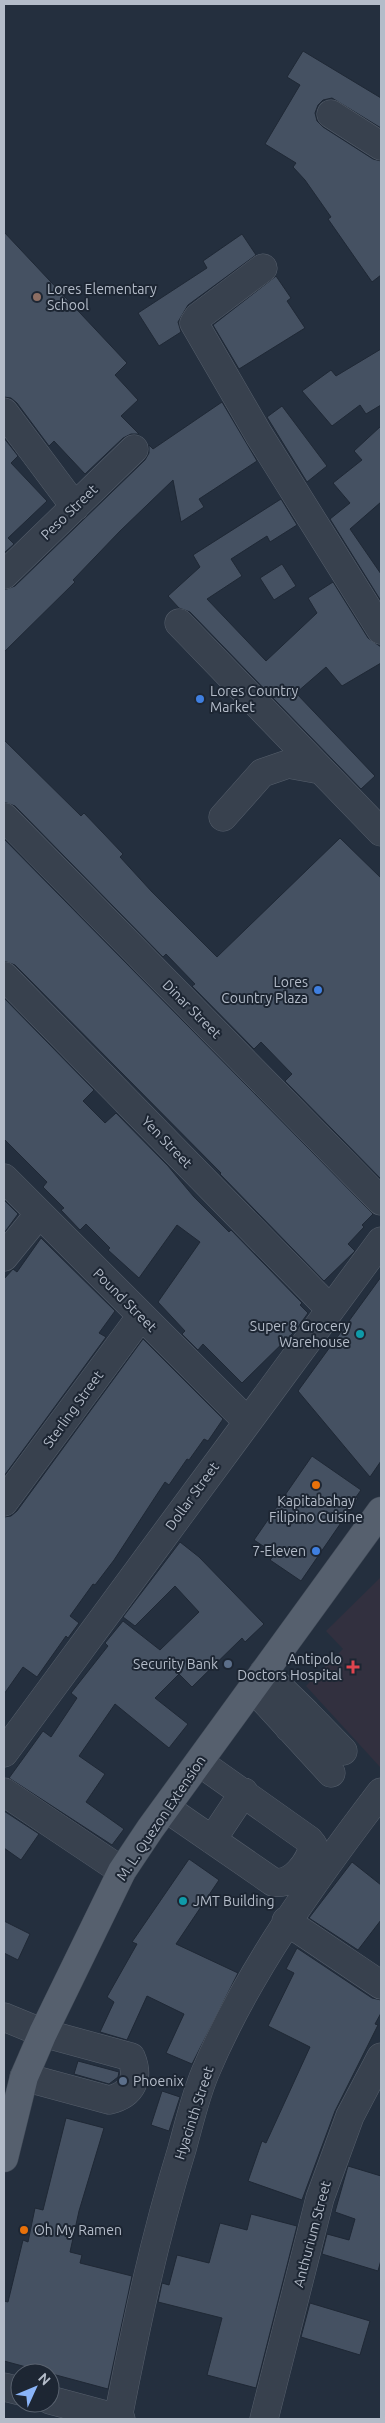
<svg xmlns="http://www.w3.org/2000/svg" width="385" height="2423" font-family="Ubuntu,sans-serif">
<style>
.medical{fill:#32303f}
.building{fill:#455162;stroke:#1f2835}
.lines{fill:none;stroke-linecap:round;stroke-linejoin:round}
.minor-casing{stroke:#565f6c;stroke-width:29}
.major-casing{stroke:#414a57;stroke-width:29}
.minor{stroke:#38414e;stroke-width:28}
.major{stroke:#56606e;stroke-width:28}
.education-dot{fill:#8d6e63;stroke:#1d2633;stroke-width:2}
.shop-dot{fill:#3f7fe0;stroke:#1d2633;stroke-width:2}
.culture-dot{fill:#0f9aa8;stroke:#1d2633;stroke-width:2}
.food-dot{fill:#e8710a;stroke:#1d2633;stroke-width:2}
.service-dot{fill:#5c6f8a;stroke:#1d2633;stroke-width:2}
.health-dot{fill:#e0444e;stroke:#1d2633;stroke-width:2}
.labels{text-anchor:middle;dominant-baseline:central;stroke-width:4;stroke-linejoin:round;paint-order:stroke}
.poi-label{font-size:14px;fill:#b4bcc9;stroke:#1d2633;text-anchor:start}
.street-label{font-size:14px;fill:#b4bcc9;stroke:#1d2633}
</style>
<rect width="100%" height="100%" fill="#242f3e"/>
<path class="medical" d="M381,1577V1766L380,1767L306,1686L343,1649L326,1631Z"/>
<path class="building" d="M303,51L381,98V128L332,98L323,100L318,105L315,113L317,121L323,127L373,159L381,161V275L372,282L328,219L331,217L305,180L293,167L296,163L265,144L300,85L287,77Z
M4,232L127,363L115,375L138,400L121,416L139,434H131L123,438L85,474L54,441L49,446L17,403L11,398L4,397Z
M242,234L256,255L188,305L178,322L181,332L159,346L138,313L207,268L203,261Z
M276,276L291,298L287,301L305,328L239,369L213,325Z
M381,349V405L366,414L360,405L332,426L302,391L331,370L336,376Z
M222,402L257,461L199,499L204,507L181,522L173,480L120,531L73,580L75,582L4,652V590L15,586L145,460L149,453V445L153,449Z
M282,406L327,466L307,482L267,417Z
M381,426V502L350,529L381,574V601L330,519L350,503L333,483L362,460L354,451Z
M4,438L18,456L11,463L47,501L8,538L14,544L4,553Z
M281,499L297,525L270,542L267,536L231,559L242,576L207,599L266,661L317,613L308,598L333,582L368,638L381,647V663L342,686L326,667L296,693L375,776L361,789L190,612L179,608L168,596L200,567L193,555Z
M282,564L296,586L274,600L260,578Z
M4,740L81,816L84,813L123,854L120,857L152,892L217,957L340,838L381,878V1179L285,1081L292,1074L261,1042L254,1049L192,986L195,984L166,954L163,957L15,806L4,802Z
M4,839L373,1214L362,1225L364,1227L348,1244L355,1251L324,1281L220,1174L221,1173L15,965L4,961Z
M4,998L94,1090L83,1101L105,1123L116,1113L168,1166L194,1197L229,1232L231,1230L302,1303L300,1305L308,1313L295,1331L242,1383L203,1344L198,1350L182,1334L185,1331L158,1302L200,1242L177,1225L139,1278L108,1250L110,1248L86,1224L80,1230L61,1210L64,1208L43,1187L47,1182L4,1139Z
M4,1200L18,1214L4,1233Z
M41,1238L115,1311L99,1333L106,1337L4,1476V1279L13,1269L17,1272Z
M381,1277V1461L370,1477L298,1391Z
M143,1339L223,1419L208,1441L204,1439L189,1460L187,1459L169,1485L165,1482L114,1560L95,1585L93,1584L70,1616L79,1623L68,1638L66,1636L37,1677L23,1667L4,1694V1517L11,1516L17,1511Z
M312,1456L361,1490L356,1497L358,1498L301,1581L270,1560L275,1554L254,1540Z
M180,1542L199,1557L264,1624L245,1642L242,1638L192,1687L179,1674L155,1698L188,1724L169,1748L115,1704L79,1756L105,1774L86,1802L124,1829L112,1845L9,1778L43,1731L51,1737L77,1698L71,1693L108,1646L105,1643L123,1621L160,1650L199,1612L175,1586L135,1626L123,1617Z
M4,1811L39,1834L21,1860L4,1848Z
M189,1859L219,1880L176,1944L238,1973L192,2064L166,2053L184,2014L147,1996L127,2040L100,2032L114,2002L107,1997L137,1944L132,1942Z
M352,1862L381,1885V1920L358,1950L309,1918Z
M4,1921L30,1934L18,1960L4,1953Z
M297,1948L372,1998L381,2000V2013L375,2024L378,2025L335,2111L302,2200L248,2181L262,2141L266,2143L310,2047L268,2026L294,1973L286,1969Z
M78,2061L119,2072L118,2077L109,2084L74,2074Z
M162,2091L180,2097L169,2131L151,2125Z
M66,2118L104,2128L79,2211L70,2252L82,2255L80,2263L132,2276L108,2389L4,2361V2301L8,2302L23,2240L28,2242L35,2208L43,2210Z
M348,2166L381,2176V2260L378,2271L322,2254L327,2234L349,2240L355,2219L335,2212Z
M251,2214L297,2226L256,2388L207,2375L222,2318L158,2302L162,2283L169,2285L177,2255L209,2263L220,2223L247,2230Z
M310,2303L370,2321L360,2355L301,2337Z"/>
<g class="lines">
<defs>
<path id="minor" d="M331,114L381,146
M263,268L198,317L194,323L259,435L381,630
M4,412L75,507
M4,575L134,449
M179,623L381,832
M4,817L381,1201
M223,817L262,773L288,764L321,770
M4,976L330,1309
M4,1178L247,1421
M4,1257L39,1214
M4,1502L141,1316
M264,1672L306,1713
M253,1688L331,1773
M289,1728L306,1713L343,1751
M4,1753L381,1241
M4,1792L122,1871
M166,1808L273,1882C292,1886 310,1863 313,1845L309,1840L199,1762
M212,1840L244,1792
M286,1921L381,1985
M4,2017L43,2033L131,2057C140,2078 132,2095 109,2100L24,2077
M4,2387L20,2391
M50,2400L121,2419
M118,2418C136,2326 154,2239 182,2149C189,2124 195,2097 205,2073C248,1971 314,1880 381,1792
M264,2419L320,2198L350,2116L381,2057"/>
<path id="major" d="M4,2158L24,2077L43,2033L122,1871L150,1829L381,1511"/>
</defs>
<use href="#minor" class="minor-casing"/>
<use href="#major" class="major-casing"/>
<use href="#minor" class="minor"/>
<use href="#major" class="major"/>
</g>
<circle class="education-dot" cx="37" cy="297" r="5"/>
<g class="shop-dot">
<circle cx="200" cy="699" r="5"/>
<circle cx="318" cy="990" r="5"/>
<circle cx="316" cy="1551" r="5"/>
</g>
<g class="culture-dot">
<circle cx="360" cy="1334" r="5"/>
<circle cx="183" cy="1901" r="5"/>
</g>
<g class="food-dot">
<circle cx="316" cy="1485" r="5"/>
<circle cx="24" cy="2230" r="5"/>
</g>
<g class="service-dot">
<circle cx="228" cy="1664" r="5"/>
<circle cx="123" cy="2081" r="5"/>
</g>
<path class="health-dot" d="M350.5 1659.5h5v5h5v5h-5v5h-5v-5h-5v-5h5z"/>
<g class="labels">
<g class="poi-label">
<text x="47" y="289">Lores Elementary<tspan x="47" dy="16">School</tspan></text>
<text x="210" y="691">Lores Country<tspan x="210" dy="16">Market</tspan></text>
<text x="308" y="982" text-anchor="end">Lores<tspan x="308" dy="16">Country Plaza</tspan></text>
<text x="350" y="1326" text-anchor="end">Super 8 Grocery<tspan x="350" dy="16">Warehouse</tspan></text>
<text x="316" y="1501" text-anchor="middle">Kapitabahay<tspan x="316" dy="16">Filipino Cuisine</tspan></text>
<text x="306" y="1551" text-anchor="end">7-Eleven</text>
<text x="342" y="1659" text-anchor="end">Antipolo<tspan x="342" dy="16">Doctors Hospital</tspan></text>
<text x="218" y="1664" text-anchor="end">Security Bank</text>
<text x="193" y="1901">JMT Building</text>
<text x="133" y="2081">Phoenix</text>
<text x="34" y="2230">Oh My Ramen</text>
</g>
<g class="street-label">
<text transform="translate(69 512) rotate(-44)">Peso Street</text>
<text transform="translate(192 1009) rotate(45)">Dinar Street</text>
<text transform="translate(167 1142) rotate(46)">Yen Street</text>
<text transform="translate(125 1300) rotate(45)">Pound Street</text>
<text transform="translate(73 1409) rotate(-54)">Sterling Street</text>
<text transform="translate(192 1496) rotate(-54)">Dollar Street</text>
<text transform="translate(161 1818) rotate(-56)">M. L. Quezon Extension</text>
<text transform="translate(194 2113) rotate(-72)">Hyacinth Street</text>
<text transform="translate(312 2234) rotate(-75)">Anthurium Street</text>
</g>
</g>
<rect width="385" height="2423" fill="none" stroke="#b4bcc9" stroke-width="10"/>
<g transform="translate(35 2388) rotate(46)"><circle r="24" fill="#1d2633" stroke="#59626f"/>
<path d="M0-4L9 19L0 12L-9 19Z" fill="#8ab4f8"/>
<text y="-8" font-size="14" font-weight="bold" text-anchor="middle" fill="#b4bcc9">N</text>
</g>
</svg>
